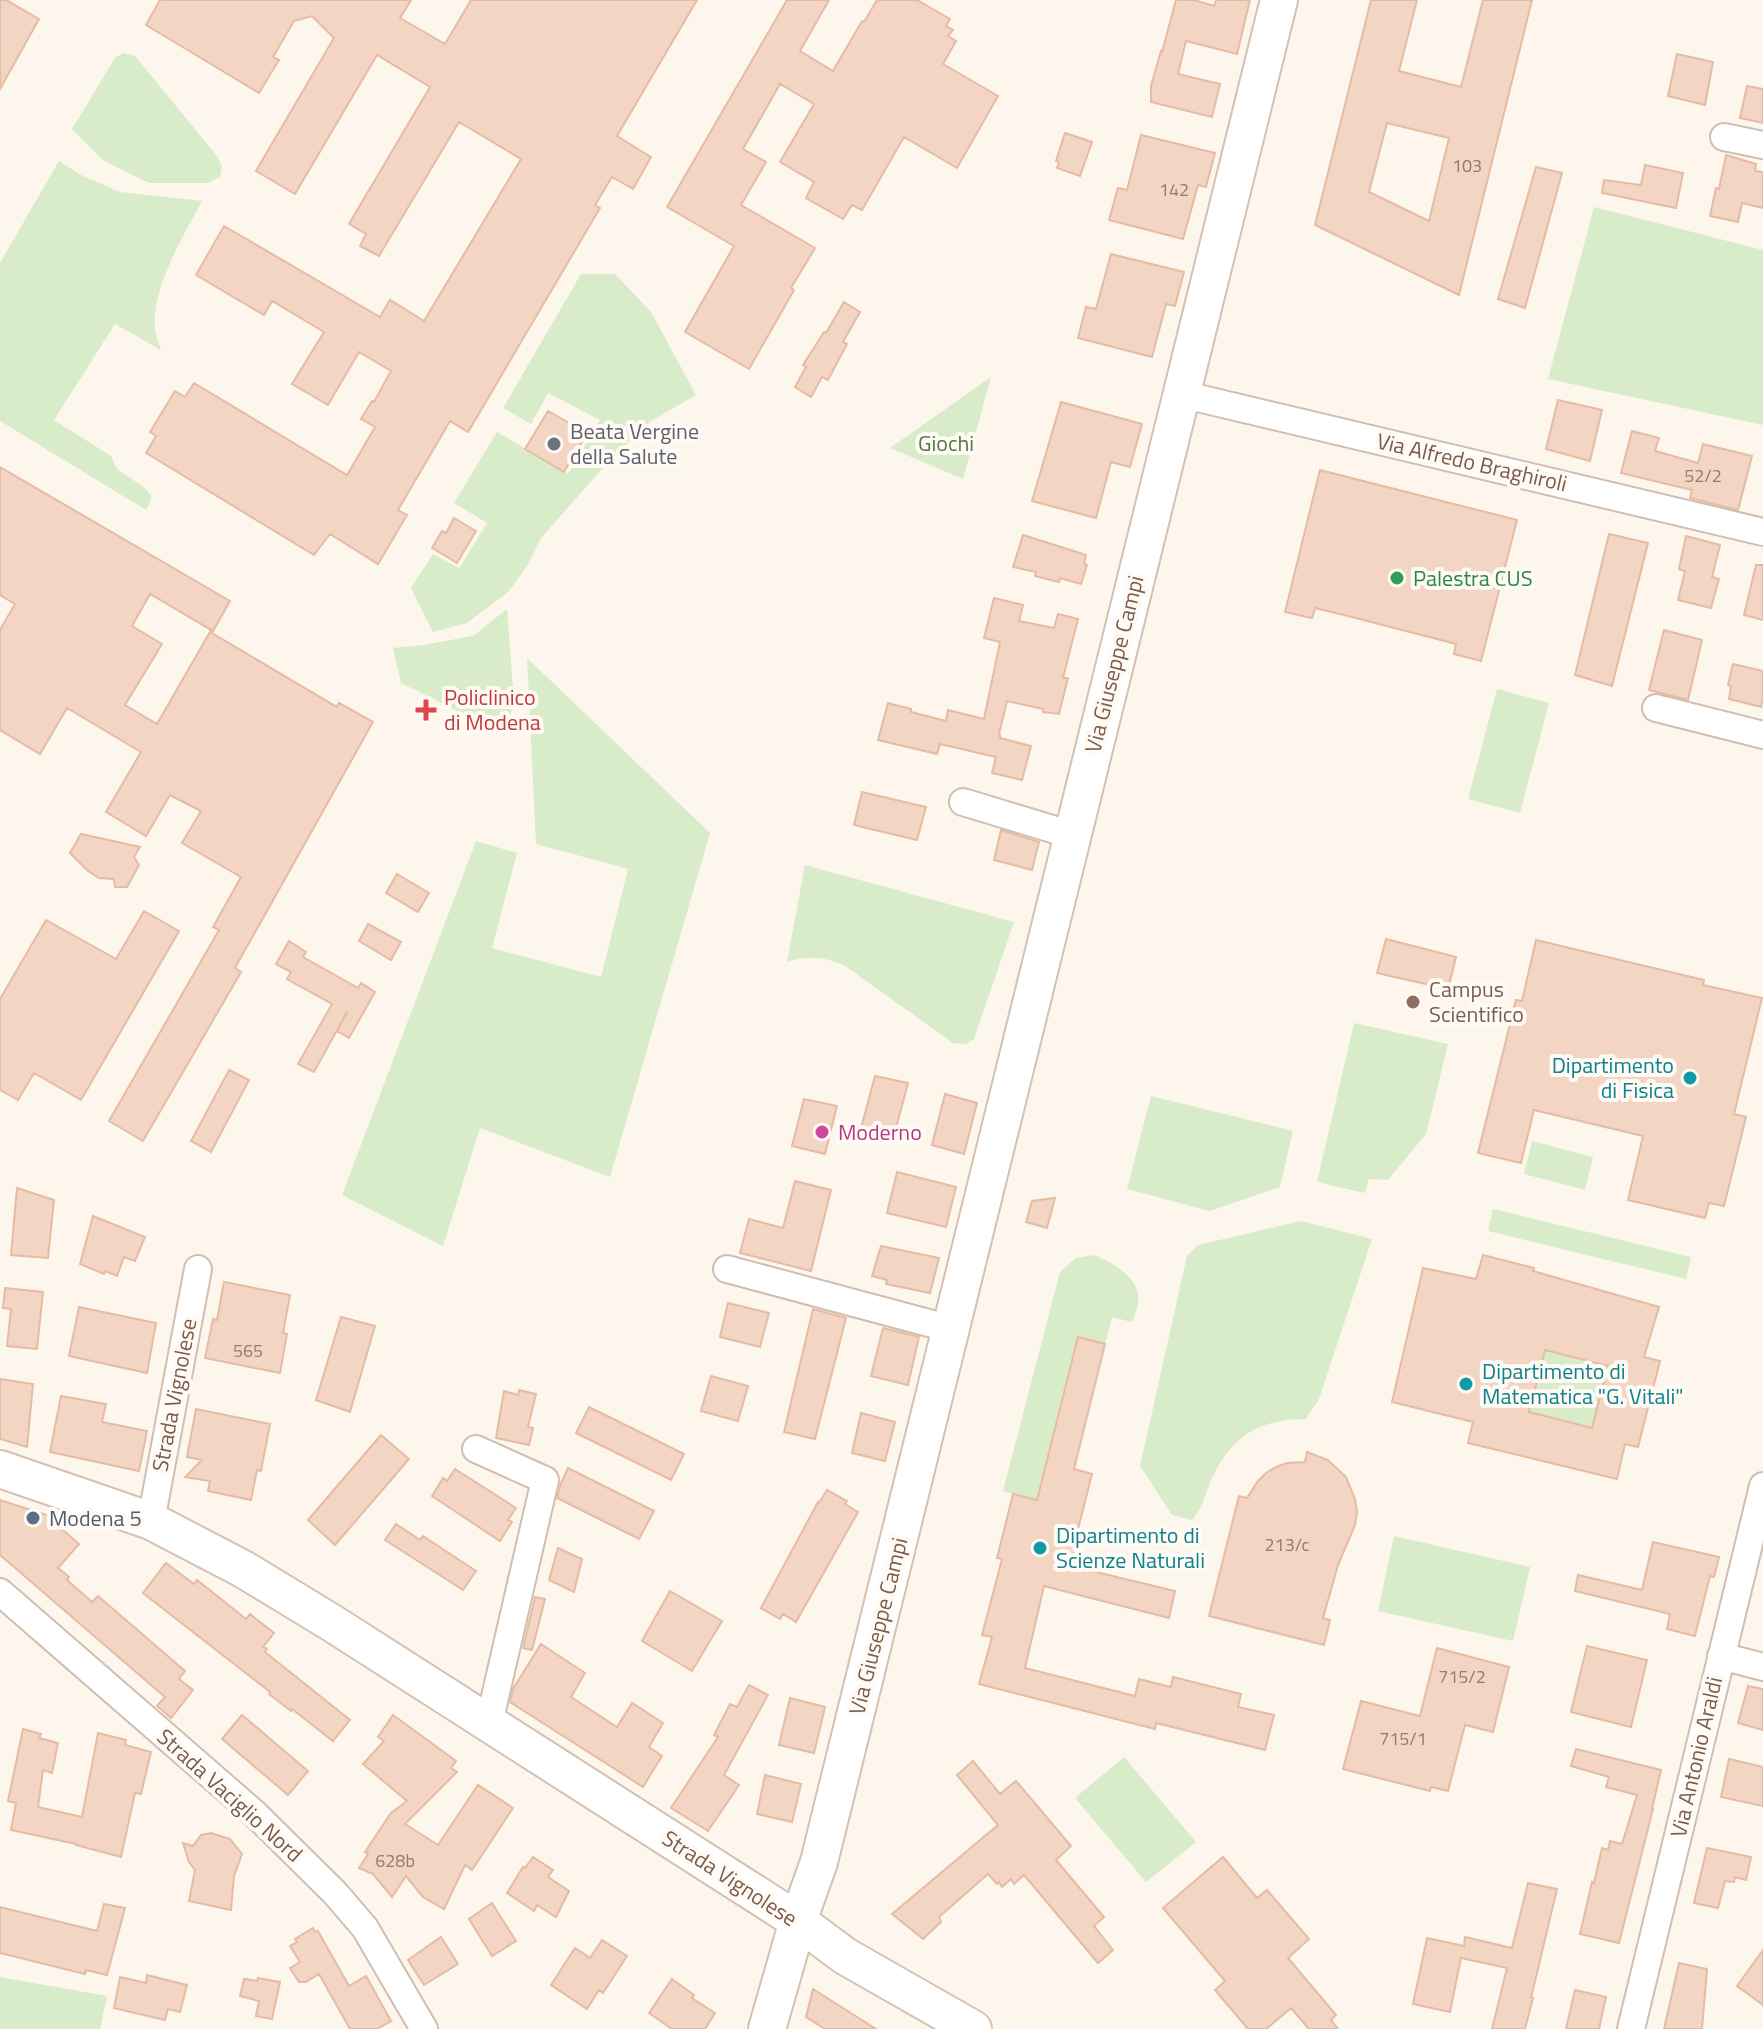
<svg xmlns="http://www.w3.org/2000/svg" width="1763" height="2029" font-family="'Titillium Web',sans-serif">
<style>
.green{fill:#d8ecc9}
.building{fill:#f3d5c3;stroke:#e6bba3;stroke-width:2;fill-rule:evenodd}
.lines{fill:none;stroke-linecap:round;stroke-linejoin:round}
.street-casing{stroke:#d1beb0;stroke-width:30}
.secondary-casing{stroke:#d6c0b0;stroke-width:40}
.street{stroke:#fff;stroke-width:26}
.secondary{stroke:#fff;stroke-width:36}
.worship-dot{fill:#6b7280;stroke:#fffaf3;stroke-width:3}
.leisure-dot{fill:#2e9e5b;stroke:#fffaf3;stroke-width:3}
.health-dot{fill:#e0444e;stroke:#fffaf3;stroke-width:3}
.education-dot{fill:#8d6e63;stroke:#fffaf3;stroke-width:3}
.culture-dot{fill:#0f9aa8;stroke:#fffaf3;stroke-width:3}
.hotel-dot{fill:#d1479c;stroke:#fffaf3;stroke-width:3}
.service-dot{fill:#5c6f8a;stroke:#fffaf3;stroke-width:3}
.labels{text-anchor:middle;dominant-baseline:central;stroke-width:8;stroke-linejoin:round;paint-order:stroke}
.number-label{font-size:18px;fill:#987a6a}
.worship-label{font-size:22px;fill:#5b616d;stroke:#fffaf3;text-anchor:start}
.park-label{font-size:22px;fill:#537a41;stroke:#fffaf3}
.street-label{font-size:22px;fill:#7a5c4d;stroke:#fffaf3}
.leisure-label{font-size:22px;fill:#27864d;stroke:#fffaf3;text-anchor:start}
.health-label{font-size:22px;fill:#be3a42;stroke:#fffaf3;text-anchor:start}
.education-label{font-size:22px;fill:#785e54;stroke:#fffaf3;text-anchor:start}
.culture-label{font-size:22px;fill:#0d838f;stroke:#fffaf3;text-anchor:start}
.hotel-label{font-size:22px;fill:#b23c85;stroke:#fffaf3;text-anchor:start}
.service-label{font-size:22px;fill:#4e5e75;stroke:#fffaf3;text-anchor:start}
</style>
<rect width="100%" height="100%" fill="#fdf6ec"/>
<path class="green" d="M124,53L135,56L217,156L222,166L220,177L207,183H149L104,161L72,129L115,58Z
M59,161L83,176L120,192L202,201C184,235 152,287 155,326C155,334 159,343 161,350L115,324L54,420L111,456L117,469L145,488L151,495V501L146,510L0,421V263Z
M1594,207L1763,250V425L1548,379Z
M581,274H615L651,312L696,395L651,421L608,462L541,538L527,566L508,592L467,623L433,632L411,588L433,554L459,568L487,523L454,503L497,432L568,474L600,420L548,393L531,424L503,408Z
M991,377L963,479L890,448Z
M507,609L514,703L504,734L401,683L393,648L423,645L473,636Z
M527,658L710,833L610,1177L480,1128L443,1246L342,1195L476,841L517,853L492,948L601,977L628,869L536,844Z
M1497,689L1549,703L1520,813L1468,799Z
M805,865L1014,922L974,1039L966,1044L953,1043L845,966C827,957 806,955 787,962Z
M1354,1023L1448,1044L1426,1134L1388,1180L1369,1179L1365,1193L1317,1182Z
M1151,1096L1293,1131L1280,1187L1210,1211L1127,1189Z
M1532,1141L1593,1157L1585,1190L1524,1174Z
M1493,1209L1691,1257L1686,1279L1488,1231Z
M1301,1221L1372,1239L1319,1399L1306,1419C1262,1419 1234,1434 1214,1474C1206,1490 1204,1506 1192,1520L1172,1515L1140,1466L1187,1256L1198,1245Z
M1094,1255C1113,1263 1142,1278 1138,1304C1137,1310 1134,1316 1132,1322L1112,1317L1105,1344L1078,1337L1037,1500L1003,1491L1060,1272L1076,1258Z
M1545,1350L1608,1366L1592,1428L1529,1412Z
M1394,1536L1530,1567L1513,1641L1378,1611Z
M1124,1757L1196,1842L1146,1882L1075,1798Z
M0,1977L107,1996L100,2029H0Z"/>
<path class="building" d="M0,0H6L39,19L0,89Z
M160,0H411L400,18L445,44L471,0H697L617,136L651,157L633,189L612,177L595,205L600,208L468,432L450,421L398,510L407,515L378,564L330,534L314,555L146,453L156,436L150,432L175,391L185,397L194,383L347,475L375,427L361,419L372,401L374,402L391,371L359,352L328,405L292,384L324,332L272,301L264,315L196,275L224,226L380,317L390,300L424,321L521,159L459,122L379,256L360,246L366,234L349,224L430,87L377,55L295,194L256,171L334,38L312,16L294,21L273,57L279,60L259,93L146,25Z
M787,0H829L800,51L833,71L862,21L864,22L877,0H917L950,19L946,26L953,30L948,36L956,41L943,64L998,96L957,168L904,137L862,210L852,205L843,219L806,198L814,182L780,162L814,104L780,84L743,149L766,162L741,205L815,248L791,288L794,290L749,369L685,332L734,246L667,207Z
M1176,0H1194L1214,6L1216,0H1250L1237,54L1186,41L1178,74L1220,84L1212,117L1151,102V86L1161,51L1162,52Z
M1371,0H1417L1399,71L1461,87L1483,0H1532L1459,295L1315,225ZM1387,123L1449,138L1429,221L1369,192Z
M1677,54L1713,62L1705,105L1668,96Z
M1747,86L1763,89V123L1740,118Z
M1065,133L1092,142L1080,176L1057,168L1059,162L1056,161Z
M1141,135L1215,153L1206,187L1198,185L1183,239L1109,220L1118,188L1127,190Z
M1726,155L1756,164L1755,171L1763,172V208L1742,203L1738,222L1710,216L1716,188L1719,189Z
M1645,165L1683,173L1676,208L1602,193L1604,180L1641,185Z
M1536,167L1562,173L1525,308L1498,299Z
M1111,254L1184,272L1175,306L1166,304L1152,357L1078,338L1086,307L1096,309Z
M844,302L860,312L843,342L847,344L828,380L822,377L811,397L795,387L806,367L803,365L824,332L826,333Z
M1558,400L1602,410L1590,461L1546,449Z
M1061,402L1142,424L1130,467L1111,462L1096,518L1032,501Z
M548,411L587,433L564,472L525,449Z
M1632,431L1659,438L1655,451L1698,463L1703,444L1752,456L1738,510L1690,498L1692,490L1621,473Z
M0,467L230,601L213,631L150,594L132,626L162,644L125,705L157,724L210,632L337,707L339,703L373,722L235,968L241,972L143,1141L109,1121L219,930L213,927L241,877L182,843L201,811L170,795L146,836L106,812L141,752L67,708L40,754L0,730V630L15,604L0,595Z
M1320,470L1517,520L1481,661L1454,654L1456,644L1352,617L1315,608L1312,618L1285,612Z
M454,518L476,531L457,563L432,548L442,531L446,533Z
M1609,534L1648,543L1612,686L1575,675Z
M1023,535L1086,555L1084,564L1087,565L1081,584L1060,578L1059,582L1035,576L1036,572L1013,567Z
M1686,536L1720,545L1712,577L1719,579L1711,608L1678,600L1685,571L1679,569Z
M1756,565H1763V620L1744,615Z
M994,598L1023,605L1019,621L1054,628L1058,614L1078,619L1063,678H1068L1059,714L1043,712V709L1007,701L999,734L1000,735V738L1031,746L1022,780L992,773L996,757L940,744L937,754L878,740L888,703L911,709V712L946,721L948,710L984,719L1000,642L984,638Z
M1664,630L1702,640L1688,700L1649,690Z
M1733,664L1763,671V697L1761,707L1729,699L1731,686L1728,685Z
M862,792L926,807L917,840L854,825Z
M1001,830L1039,842L1032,870L994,860Z
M81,834L140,847L134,857L139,865L127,887H115L114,879L99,878L88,871L70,853Z
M397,874L429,893L418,912L386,893Z
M144,911L179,931L81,1100L34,1073L18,1100L0,1090V999L46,920L116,959Z
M368,924L401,942L391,960L359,941Z
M1386,939L1456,957L1448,989L1377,973Z
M1536,940L1704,980L1703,985L1762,998L1734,1114L1746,1117L1724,1206L1709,1203L1705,1218L1628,1200L1643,1136L1534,1110L1521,1163L1478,1153L1516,1000L1522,1001Z
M289,941L306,952L303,957L358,988L361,983L375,992L349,1038L337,1031L347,1012L314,1072L298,1064L332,1004L287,979L291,972L276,964Z
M229,1070L249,1080L211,1152L191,1141Z
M875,1076L908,1083L894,1135L861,1128Z
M945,1094L977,1103L964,1154L932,1145Z
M804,1099L837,1106L825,1154L792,1146Z
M897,1172L956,1187L946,1227L887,1213Z
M795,1181L831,1190L811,1271L740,1253L749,1219L783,1228Z
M17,1188L54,1200L48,1258L11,1255Z
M1055,1198L1047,1228L1026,1222L1032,1201Z
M93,1216L145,1237L135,1261L124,1257L117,1276L105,1271L104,1274L80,1264Z
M881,1246L939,1258L930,1293L886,1284L887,1280L872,1276Z
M1483,1255L1534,1268L1533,1271L1659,1307L1644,1357L1660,1361L1638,1447L1625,1444L1617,1479L1468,1443L1473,1422L1392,1402L1423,1268L1476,1279ZM1545,1350L1608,1366L1592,1428L1529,1412Z
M224,1282L290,1295L283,1333L287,1334L280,1373L205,1358L213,1319L217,1320Z
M5,1288L43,1292L37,1349L7,1346L11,1309L3,1308Z
M728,1303L769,1313L760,1347L720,1337Z
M79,1307L156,1323L147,1373L69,1356Z
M813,1309L846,1318L815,1439L784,1432Z
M341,1317L375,1326L350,1412L316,1400Z
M883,1328L919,1337L908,1385L871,1376Z
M1078,1337L1105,1344L1074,1469L1092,1474L1076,1537L1082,1538L1075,1567L1175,1591L1169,1618L1044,1586L1025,1668L1135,1696L1139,1679L1171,1687L1173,1677L1241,1694L1238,1707L1274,1715L1265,1750L1156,1723L1155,1729L979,1684L992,1637L982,1635L1002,1559L997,1558L1013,1494L1037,1500Z
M711,1376L748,1386L738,1421L701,1411Z
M0,1379L33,1384L27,1447L0,1439Z
M519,1390L536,1394L528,1427L533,1428L529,1445L496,1438L504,1391L518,1395Z
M61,1396L106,1404L102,1422L147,1431L139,1471L50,1452Z
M589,1407L684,1454L671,1480L576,1433Z
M196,1409L270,1424L261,1471L257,1470L251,1500L208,1491L210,1481L185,1477L202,1460L187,1457Z
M861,1413L895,1422L885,1461L852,1453Z
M381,1435L409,1459L335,1545L308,1520Z
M1307,1452L1328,1460L1346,1477L1355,1499L1357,1512L1355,1525L1338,1565L1323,1618L1330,1620L1324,1645L1209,1616L1239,1496L1247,1498L1258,1481L1266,1473L1276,1467L1287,1463L1305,1462Z
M568,1468L654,1511L639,1539L557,1498L561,1483Z
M455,1469L516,1508L508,1520L512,1522L500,1541L432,1496L443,1478L447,1481Z
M827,1490L847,1501L845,1504L858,1512L796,1622L783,1614L780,1619L761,1608L818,1502L819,1503Z
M0,1500L59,1519L56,1524L79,1544L58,1568L69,1577L67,1580L92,1602L98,1596L185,1671L179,1679L193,1690L171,1718L157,1706L165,1697L0,1555Z
M396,1524L420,1540L423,1536L476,1571L463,1590L385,1540Z
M1653,1542L1719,1557L1714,1577L1710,1576L1695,1636L1667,1629L1670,1614L1575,1591L1578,1575L1642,1590Z
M558,1548L582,1559L574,1592L549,1580Z
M166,1563L194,1584L197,1580L246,1619L250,1614L274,1633L263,1647L267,1649L265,1652L350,1720L333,1741L292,1709L291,1711L269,1694L270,1692L143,1593Z
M670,1591L722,1621L692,1671L642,1641Z
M535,1597L545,1599L532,1650L523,1648Z
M541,1644L585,1673L571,1697L617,1727L632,1703L663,1723L649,1747L662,1756L643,1787L510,1702L513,1689Z
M1587,1646L1647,1660L1631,1727L1571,1712Z
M1437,1648L1509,1667L1493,1732L1465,1725L1448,1791L1431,1787L1430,1791L1343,1769L1361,1701L1420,1716Z
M749,1685L768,1695L724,1775L739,1785L708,1831L671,1808L718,1737L714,1735L730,1704L737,1707Z
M1748,1686L1763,1689V1730L1738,1723Z
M790,1698L825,1707L814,1753L779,1745Z
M242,1715L308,1771L288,1795L222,1739Z
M393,1715L456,1761L451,1768L457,1772L405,1824L438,1845L478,1785L513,1808L472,1870L465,1865L444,1909L423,1897L406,1876L392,1897L373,1874L359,1868L368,1854L365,1852L391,1813L407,1801L363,1764L384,1741L378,1737Z
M23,1729L41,1734L39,1738L58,1743L52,1773L43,1770L38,1807L82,1817L98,1733L126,1740L125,1745L151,1752L141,1794L135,1793L121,1857L76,1845V1844L11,1830L16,1803L8,1801Z
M1576,1749L1661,1770L1652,1809H1653L1619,1943L1580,1934L1592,1882L1594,1883L1602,1848L1608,1850L1610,1841L1622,1844L1637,1795L1606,1787L1609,1777L1571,1766Z
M1729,1759L1763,1767V1806L1721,1797Z
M973,1761L1000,1794L1016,1781L1071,1846L1056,1860L1104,1917L1094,1926L1113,1950L1098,1963L1024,1875L1014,1884L1011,1879L1002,1887L999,1882L997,1884L988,1874L939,1917L941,1922L923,1939L892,1914L998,1825L957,1775Z
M765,1775L801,1784L792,1822L757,1814Z
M211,1833L230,1839L242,1854L234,1876L231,1910L189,1901L195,1870L189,1862L183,1843L193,1846L201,1835Z
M1707,1848L1751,1857L1746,1880L1735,1877L1734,1882L1725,1881L1718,1908L1694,1903Z
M533,1857L553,1870L548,1877L569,1891L556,1917L537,1905L534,1911L507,1893L523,1867L525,1868Z
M1223,1857L1257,1898L1267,1890L1309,1939L1288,1958L1336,2015L1331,2020L1338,2029H1309L1291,2008L1266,2029H1248L1215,1990L1225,1981L1163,1908Z
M1528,1883L1557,1889L1531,1998H1533L1525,2029H1492L1507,1968L1461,1958L1450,2012L1413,2004L1427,1938L1464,1946L1465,1937L1512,1948Z
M492,1903L516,1941L492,1956L469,1919Z
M104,1904L125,1908L107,1975L86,1970L85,1974L0,1953V1907L97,1931Z
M313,1928L315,1932L318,1931L349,1986L366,1976L391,2021L377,2029H350L319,1974L306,1982H299L290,1968L300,1962L290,1946L297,1942L295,1939Z
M441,1937L458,1964L424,1985L408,1960Z
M602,1940L627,1956L603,1993L599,1990L587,2009L551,1985L575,1948L590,1958Z
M1763,1950V2005L1737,1986Z
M1679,1963L1707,1969L1702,2029H1664Z
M147,1975L187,1985L180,2012L168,2009L165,2020L114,2008L120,1977L146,1983Z
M258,1978L280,1982L272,2019L256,2016L259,2001L240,1996L244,1979L257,1981Z
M672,1979L694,1995L692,1998L715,2013L705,2029H672L649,2013Z
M813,1989L876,2029H825L806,2017Z
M1575,1990L1606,1997L1599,2029H1566Z"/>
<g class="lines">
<defs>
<path id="street" d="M1724,137L1763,145
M1181,394L1763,532
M1656,708L1763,735
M963,802L1072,835
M727,1269L951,1329
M476,1449L545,1480L489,1723
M151,1521L198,1269
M0,1592L254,1813L335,1893L365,1928L424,2029
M1721,1656L1763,1667
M1631,2029L1763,1486"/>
<path id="secondary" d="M0,1469L151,1521L243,1569L332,1623L798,1921L845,1956L973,2029
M767,2029L798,1921L819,1862L1279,0"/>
</defs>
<use href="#street" class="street-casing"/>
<use href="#secondary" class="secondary-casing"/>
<use href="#street" class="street"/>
<use href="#secondary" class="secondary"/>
</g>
<circle class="worship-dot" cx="554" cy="444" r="8"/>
<circle class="leisure-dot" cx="1397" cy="578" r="8"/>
<path class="health-dot" d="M422 698h8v8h8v8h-8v8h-8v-8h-8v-8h8z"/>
<circle class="education-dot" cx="1413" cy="1002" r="8"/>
<g class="culture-dot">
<circle cx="1690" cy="1078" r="8"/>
<circle cx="1466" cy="1384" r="8"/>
<circle cx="1040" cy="1548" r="8"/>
</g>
<circle class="hotel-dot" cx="822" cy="1132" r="8"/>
<circle class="service-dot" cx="33" cy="1518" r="8"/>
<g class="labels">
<g class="number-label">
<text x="1467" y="165">103</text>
<text x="1174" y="189">142</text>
<text x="1703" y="475">52/2</text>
<text x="248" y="1350">565</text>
<text x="1287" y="1544">213/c</text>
<text x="1462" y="1676">715/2</text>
<text x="1403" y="1738">715/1</text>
<text x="395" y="1860">628b</text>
</g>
<g class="worship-label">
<text x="570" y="431">Beata Vergine<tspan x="570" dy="25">della Salute</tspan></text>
</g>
<g class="park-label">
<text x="946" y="443">Giochi</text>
</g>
<g class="street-label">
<text transform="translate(1472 462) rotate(13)">Via Alfredo Braghiroli</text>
<text transform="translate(1114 664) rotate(-76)">Via Giuseppe Campi</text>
<text transform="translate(174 1395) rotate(-79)">Strada Vignolese</text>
<text transform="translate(878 1626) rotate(-76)">Via Giuseppe Campi</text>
<text transform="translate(1696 1757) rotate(-77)">Via Antonio Araldi</text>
<text transform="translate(230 1795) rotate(42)">Strada Vaciglio Nord</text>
<text transform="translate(730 1878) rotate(33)">Strada Vignolese</text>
</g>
<g class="leisure-label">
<text x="1413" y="578">Palestra CUS</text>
</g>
<g class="health-label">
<text x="444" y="697">Policlinico<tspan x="444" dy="25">di Modena</tspan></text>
</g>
<g class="education-label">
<text x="1429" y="989">Campus<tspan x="1429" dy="25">Scientifico</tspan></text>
</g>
<g class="culture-label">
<text x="1674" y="1065" text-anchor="end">Dipartimento<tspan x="1674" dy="25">di Fisica</tspan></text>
<text x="1482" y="1371">Dipartimento di<tspan x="1482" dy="25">Matematica "G. Vitali"</tspan></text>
<text x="1056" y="1535">Dipartimento di<tspan x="1056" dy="25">Scienze Naturali</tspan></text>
</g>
<g class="hotel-label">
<text x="838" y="1132">Moderno</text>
</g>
<g class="service-label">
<text x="49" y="1518">Modena 5</text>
</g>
</g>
</svg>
